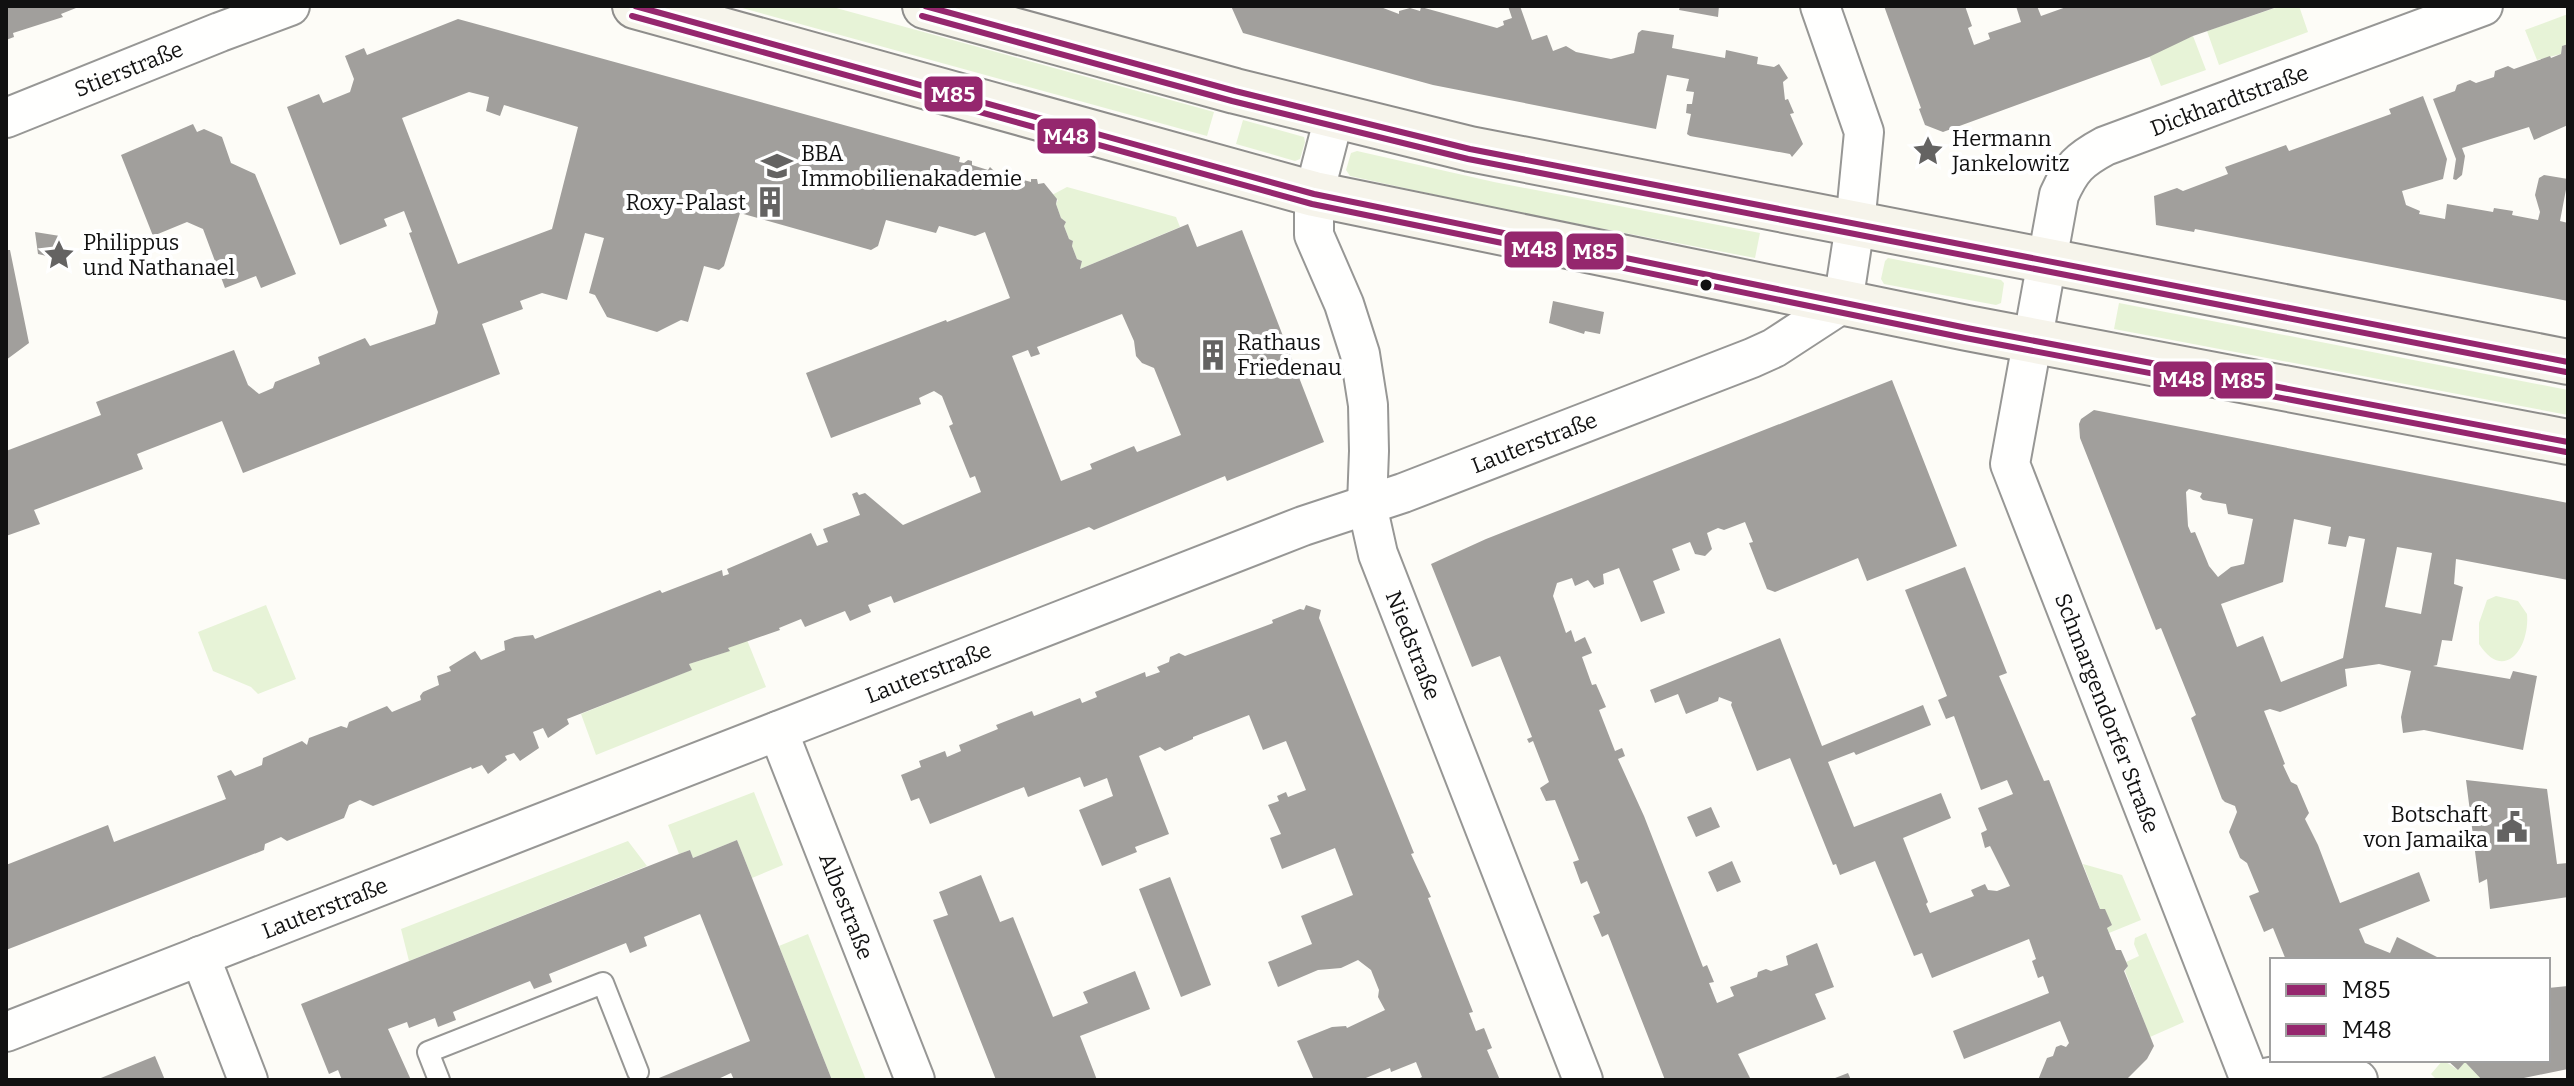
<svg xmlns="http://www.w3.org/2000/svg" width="2574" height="1086" font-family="Bitter,serif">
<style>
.green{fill:#e7f3d7}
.building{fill:#a19f9c;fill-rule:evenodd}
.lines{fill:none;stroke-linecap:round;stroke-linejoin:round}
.lane-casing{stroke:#979795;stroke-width:24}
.street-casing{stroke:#979795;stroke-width:42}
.secondary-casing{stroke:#8e8d8b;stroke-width:48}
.lane{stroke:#fffffe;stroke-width:20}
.street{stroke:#fffffe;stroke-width:38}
.secondary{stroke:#f6f4eb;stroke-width:44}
.bus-1-casing{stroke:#fff;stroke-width:12}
.bus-2-casing{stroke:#fff;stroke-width:12}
.bus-1{stroke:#95276e;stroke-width:6}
.bus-2{stroke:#95276e;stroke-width:6}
.bus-dot{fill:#111;stroke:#fff;stroke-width:3}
.labels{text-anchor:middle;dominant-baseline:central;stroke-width:8;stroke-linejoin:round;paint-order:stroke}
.street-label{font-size:22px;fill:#111;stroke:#fff}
.poi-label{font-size:22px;fill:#111;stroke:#fff;text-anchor:start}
.line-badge{stroke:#fff;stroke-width:3}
.badge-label{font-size:22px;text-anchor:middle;font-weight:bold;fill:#fff}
</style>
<rect width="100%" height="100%" fill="#fdfcf7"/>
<path class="green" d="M735,6H829L1214,112L1207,136Z
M2281,6H2299L2308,32L2219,65L2207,31Z
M2568,14V44L2562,46L2561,54L2537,60L2525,30Z
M2193,36L2206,70L2161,86L2149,55Z
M1243,120L1304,137L1305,142L1300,159L1295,161L1236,144Z
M1357,151L1494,182L1760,233L1755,258L1491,207L1350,176L1346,170L1351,153Z
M1067,187L1176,217L1180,227L1080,269L1082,261L1077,259L1072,246L1073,241L1069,239L1064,226L1066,222L1061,218L1056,204L1058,200L1052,195Z
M1888,258L2001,280L2004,283L2001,303L1996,305L1884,284L1881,279L1885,261Z
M2119,303L2568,390V415L2114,329Z
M2496,596L2518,601L2527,614C2530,648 2504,683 2479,644V623L2487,600Z
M266,605L296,679L258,694L251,687L213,671L198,632Z
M747,640L766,687L596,755L581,714L691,670L689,664L729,651L728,648Z
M754,792L783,865L752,878L737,840L693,858L690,850L679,854L668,825Z
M628,841L647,866L409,961L401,929Z
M2083,864L2122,875L2141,920L2109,933L2107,928L2112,925L2100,909Z
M2146,933L2184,1022L2150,1037L2125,971L2128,966L2126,962L2139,956L2134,944L2135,938Z
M808,934L866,1080H832L779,946Z
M2443,1060L2458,1070L2465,1062L2482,1080H2437L2431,1074Z"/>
<path class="building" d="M6,6H81L61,14L63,17L13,33L14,37L6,40Z
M1231,6H1378L1399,14V11L1410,8L1420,11L1421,7L1497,28L1504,25L1503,21L1512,18L1508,6H1520L1532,40L1547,35L1553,51L1566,46L1576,52L1611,59L1634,53L1638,33L1642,30L1674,35L1672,48L1725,58L1726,50L1758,57L1757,64L1774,67L1779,64L1788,78L1783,82L1785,100L1788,99L1794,113L1790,114L1803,144L1792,157L1790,154L1690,136L1687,134L1691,114L1686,113L1687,104H1692L1694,92L1686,91L1689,79L1667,75L1656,129L1433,85L1243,33Z
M1680,6H1719L1718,17L1679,10Z
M1884,6H1965L1972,26L1968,28L1974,45L1990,39L1988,33L2021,22L2016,6H2037L2041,16L2069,6H2280L2193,36L2149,57L1943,132L1925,125L1919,109L1921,108Z
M458,19L960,157L959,162L964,163L968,160L972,161V165L988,170L990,167L994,171L1009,176L1013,172L1016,178L1031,182V179H1037L1038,184L1044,183L1057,199L1056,204L1061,218L1066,222L1064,226L1069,239L1073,241L1072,246L1077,259L1082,261L1080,269L1188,224L1197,247L1242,230L1324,442L1227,481L1225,476L1094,530L1089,527L894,603L891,596L868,605L871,612L850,621L845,611L805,627L801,619L779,628L780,630L728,648L730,651L689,664L692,670L567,719L569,724L548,738L543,728L533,732L539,748L520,761L514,753L505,756L507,760L488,774L482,765L472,769L471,767L373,806L360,800L349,805L344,818L287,841L281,837L265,844L264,850L6,950V865L108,825L114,842L226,799L217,776L231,770L235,776L262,765L263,758L302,741L307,745L309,738L341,726L347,728L349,722L387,706L392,712L421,700L420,696L423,692L439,685L437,676L451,671L449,667L475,651L481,660L505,650L504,641L515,637L533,635L535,639L660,590L662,593L722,570L723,576L729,574L727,569L811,533L817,546L828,542L823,529L860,515L852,494L857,492L859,495L865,493L903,525L981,492L975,476L970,478L949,426L953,424L942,396L934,391L919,398L921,404L831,438L806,373L946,320L947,322L1010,298L985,232L975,236L939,226L936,233L886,220L878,246L871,250L740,213L724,266L719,270L704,266L688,322L681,320L657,332L607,317L595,295L589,293L604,238L585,233L567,300L542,293L520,301L523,309L482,324L500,374L243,473L222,421L137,454L143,469L34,510L40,524L6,536V451L101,415L96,402L234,350L248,385L259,394L273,388L275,382L320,364L318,357L365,338L370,346L435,324L438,312L409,233L412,232L404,211L384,219L387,226L340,245L287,107L319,94L323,103L350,92L354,79L345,56L364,48L367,55ZM469,92L489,97L486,111L500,116L504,105L578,127L552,229L458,264L402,118ZM1122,314L1134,341L1136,356L1142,363L1154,368L1181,435L1137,452L1134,446L1090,464L1092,469L1061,481L1012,356L1028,350L1031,357L1040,354L1037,347Z
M2568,44V125L2534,140L2529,127L2462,148L2465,156L2462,175L2456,180L2453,179L2456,159L2433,99L2455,91L2457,85L2470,80L2476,83L2494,77L2495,71L2508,66L2514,69L2550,56L2551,58L2561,54L2562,46Z
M2423,96L2447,159L2443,179L2402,191L2406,205L2420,211L2419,214L2445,219L2447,204L2493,212L2494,208L2513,211L2512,215L2538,220L2540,212L2535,195L2539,178L2544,175L2568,179L2560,221L2568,223V301L2195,229L2194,232L2156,225L2154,196L2177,188L2183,191L2228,174L2225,167L2286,145L2289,151L2391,114L2389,109Z
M193,124L197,132L204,129L222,137L231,163L255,174L296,274L261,288L256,276L225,288L203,229L187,222L153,236L121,155Z
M35,232L60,236L51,257L38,254Z
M6,250H10L29,343L6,360Z
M1553,301L1604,312L1600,334L1585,331L1584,334L1549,323Z
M1892,380L1957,546L1867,581L1858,558L1775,592L1767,589L1749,543L1753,542L1745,522L1724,530L1718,528L1707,533L1712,549L1705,556L1695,554L1690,542L1672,549L1680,570L1653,581L1665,613L1641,622L1619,568L1603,574L1604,584L1594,588L1588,580L1575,586L1572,578L1557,583L1553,596L1566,633L1571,630L1575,642L1585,637L1592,653L1582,657L1592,685L1596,684L1606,707L1599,710L1615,751L1622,748L1625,756L1618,759L1644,816L1703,967L1707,965L1714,982L1709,983L1717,1003L1734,996L1730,987L1757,977L1758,972L1766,969L1771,971L1788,965L1786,956L1817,943L1834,987L1815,994L1826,1019L1738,1054L1751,1080H1665L1608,934L1602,937L1593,916L1600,913L1587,881L1581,884L1573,862L1579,860L1555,800L1546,801L1540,788L1549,782L1533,741L1529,743L1527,739L1532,737L1500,656L1472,667L1431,564L1486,539Z
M2094,410L2568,503V580L2456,559L2454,584L2463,587L2452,641L2442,640L2437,665L2433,666L2510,679L2513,671L2537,676L2523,750L2424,730L2403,733L2401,717L2411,671L2379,664L2345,669L2347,686L2280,712L2270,709L2264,711L2285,764L2283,765L2291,782L2297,785L2309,813L2305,819L2318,845L2340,903L2419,872L2430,901L2359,929L2365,943L2390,953L2397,937L2443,960H2286L2273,928L2264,932L2249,896L2259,892L2247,863L2240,858L2229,832L2237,812L2235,806L2225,802L2222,799L2191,718L2196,715L2161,628L2156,630L2080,438L2079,424L2081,419ZM2189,489L2202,493L2200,497L2203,500L2226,504L2228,514L2253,519L2244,564L2231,567L2218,577L2209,566L2195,532L2191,533L2188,526L2186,492ZM2294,519L2331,527L2328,544L2346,547L2349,536L2365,539L2343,658L2281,682L2263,636L2237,647L2221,604L2283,582ZM2397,547L2432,553L2421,614L2385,607Z
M1965,567L2007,673L1999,676L2044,781L2049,780L2100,909H2105L2112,925L2107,928L2116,950H2121L2128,966L2124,971L2154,1046L2147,1059L2126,1080H2038L2047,1058L2053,1056L2056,1047L2061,1045L2066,1047L2069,1043L2060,1021L1964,1059L1953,1031L2049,993L2043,976L2038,978L2032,961L2036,959L2029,939L1932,978L1922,953L1914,956L1875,861L1840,875L1836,864L1833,865L1790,758L1757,771L1731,705L1732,702L1719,697L1718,701L1686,714L1678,694L1655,703L1650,690L1780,638L1822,746L1923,705L1931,725L1856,755L1854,752L1828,762L1854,827L1941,793L1951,818L1903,838L1928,902L1926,904L1930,913L1974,896L1971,890L1985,884L1988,890L1997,891L2010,886L1990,846L1985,848L1981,833L1987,830L1978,808L2013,794L2007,780L1981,790L1954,716L1946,719L1938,700L1947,696L1905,590Z
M1306,605L1321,610L1319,618L1414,853L1411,854L1431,897L1428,898L1473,1012L1469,1013L1476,1031L1484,1028L1492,1048L1487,1050L1500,1080H1416L1422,1077L1416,1062L1391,1072L1390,1068L1361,1080H1314L1297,1041L1332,1027L1346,1026L1347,1028L1385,1010L1378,997L1379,990L1371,970L1358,960L1341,968L1318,970L1278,987L1268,962L1312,944L1301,916L1353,895L1335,848L1282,869L1270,838L1281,834L1268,805L1279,801L1277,796L1286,792L1288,797L1306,790L1286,741L1263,750L1249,715L1193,737V739L1165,751L1160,747L1139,756L1169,834L1135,847L1137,852L1102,866L1079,810L1113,796L1107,778L1084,787L1080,777L1028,797L1024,787L930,824L919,798L911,801L901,775L921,767L919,761L945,751L947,757L961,751L959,745L998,729L996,725L1032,711L1034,716L1080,698L1082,703L1097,697L1095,692L1145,672L1146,677L1160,672L1157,667L1169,662L1170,657L1179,653L1185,656L1273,623L1272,620L1300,609L1304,610Z
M2466,780L2547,789L2557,864L2568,863V897L2490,909L2487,879L2479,883Z
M1711,807L1720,827L1696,837L1687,817Z
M737,840L832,1080H734L731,1073L716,1080H654L750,1041L700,914L644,937L647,946L630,953L626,943L549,974L552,982L534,989L530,981L453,1012L456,1020L438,1027L435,1018L409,1028L407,1022L388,1029L411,1080H342L338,1070L329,1074L301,1004L679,854L690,850L693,858Z
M1732,861L1741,882L1717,892L1708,872Z
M981,875L1000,922L1013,917L1053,1017L1088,1003L1083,992L1135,971L1150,1009L1080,1036L1097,1080H996L933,920L948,915L939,892Z
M1170,877L1211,985L1181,997L1139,889Z
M2568,986V1069L2514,1080H2482L2465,1062L2458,1070L2447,1060H2548V988Z
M155,1056L165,1080H96Z
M1848,1073L1851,1080H1830Z"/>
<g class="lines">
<defs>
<path id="lane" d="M439,1080L428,1052L603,983L638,1072"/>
<g id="street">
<path id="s1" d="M1334,117L1314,194V235L1344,304L1360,354L1368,405L1369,451L1367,505L1378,554L1583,1080"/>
<path id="s2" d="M6,118L220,32L290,6"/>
<path id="s3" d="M778,731L915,1080"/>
<path d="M200,956L248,1080"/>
<path id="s4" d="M6,1032L1303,526L1403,493L1752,358L1774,348L1843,303L1855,225L1864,132L1820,6"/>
<path id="s5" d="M2250,1080L2010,464L2059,195C2071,168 2079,160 2105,146L2483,6"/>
<path d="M2257,1080C2289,1072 2326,1066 2358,1080"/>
</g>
<path id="secondary" d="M635,6L1314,194L1967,328L2568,442
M925,6L1235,91L1470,149L2568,362"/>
</defs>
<use href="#lane" class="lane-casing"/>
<use href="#street" class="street-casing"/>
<use href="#secondary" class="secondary-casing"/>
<use href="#lane" class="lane"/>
<use href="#street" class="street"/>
<use href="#secondary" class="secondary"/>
<defs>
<path id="bus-1" d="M635,6L1314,194L1967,328L2568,442
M925,6L1235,91L1470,149L2568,362"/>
<path id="bus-2" d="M632,16L1312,204L1965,338L2566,452
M922,16L1232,101L1468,159L2566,372"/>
</defs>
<use href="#bus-1" class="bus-1-casing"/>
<use href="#bus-2" class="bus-2-casing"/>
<use href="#bus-1" class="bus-1"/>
<use href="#bus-2" class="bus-2"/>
</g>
<defs>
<symbol id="sight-bare" viewBox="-9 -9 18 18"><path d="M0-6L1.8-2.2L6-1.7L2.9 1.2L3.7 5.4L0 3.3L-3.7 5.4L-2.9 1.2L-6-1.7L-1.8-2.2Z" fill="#646362" stroke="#fff" stroke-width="2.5" paint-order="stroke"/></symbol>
<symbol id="university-bare" viewBox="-9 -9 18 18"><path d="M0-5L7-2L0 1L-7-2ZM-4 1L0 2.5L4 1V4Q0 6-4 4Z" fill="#646362" stroke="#fff" stroke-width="2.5" paint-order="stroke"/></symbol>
<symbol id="building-bare" viewBox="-9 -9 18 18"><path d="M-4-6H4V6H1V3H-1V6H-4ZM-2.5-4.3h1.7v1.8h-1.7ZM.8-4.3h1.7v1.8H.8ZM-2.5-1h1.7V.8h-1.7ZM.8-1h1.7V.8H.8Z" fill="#646362" stroke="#fff" stroke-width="2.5" paint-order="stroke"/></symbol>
<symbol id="civic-bare" viewBox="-9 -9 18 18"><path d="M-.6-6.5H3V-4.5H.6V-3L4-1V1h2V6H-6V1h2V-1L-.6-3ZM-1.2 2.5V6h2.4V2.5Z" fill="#646362" stroke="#fff" stroke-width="2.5" paint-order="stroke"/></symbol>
</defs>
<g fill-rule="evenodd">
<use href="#sight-bare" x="1906" y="129" width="44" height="44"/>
<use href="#university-bare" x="755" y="144" width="44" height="44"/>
<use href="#building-bare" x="748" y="180" width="44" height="44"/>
<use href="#sight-bare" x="37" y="233" width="44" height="44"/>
<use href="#building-bare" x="1191" y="333" width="44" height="44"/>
<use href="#civic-bare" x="2490" y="805" width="44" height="44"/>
</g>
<circle class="bus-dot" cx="1706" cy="285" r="7"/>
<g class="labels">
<g class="street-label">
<text stroke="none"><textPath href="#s2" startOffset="132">Stierstraße</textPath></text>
<text stroke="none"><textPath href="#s5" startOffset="1136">Dickhardtstraße</textPath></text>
<text stroke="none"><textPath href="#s4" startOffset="1638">Lauterstraße</textPath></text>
<text stroke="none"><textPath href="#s1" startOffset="548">Niedstraße</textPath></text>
<text stroke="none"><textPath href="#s4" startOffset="990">Lauterstraße</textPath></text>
<text transform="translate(2107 713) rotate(69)">Schmargendorfer Straße</text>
<text stroke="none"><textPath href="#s3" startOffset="188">Albestraße</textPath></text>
<text stroke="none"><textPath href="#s4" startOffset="342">Lauterstraße</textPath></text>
</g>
<g class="poi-label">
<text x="1952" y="138">Hermann<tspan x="1952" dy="25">Jankelowitz</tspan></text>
<text x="801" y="153">BBA<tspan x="801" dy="25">Immobilienakademie</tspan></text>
<text x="746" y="202" text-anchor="end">Roxy-Palast</text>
<text x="83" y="242">Philippus<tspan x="83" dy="25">und Nathanael</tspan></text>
<text x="1237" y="342">Rathaus<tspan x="1237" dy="25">Friedenau</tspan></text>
<text x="2488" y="814" text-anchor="end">Botschaft<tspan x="2488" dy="25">von Jamaika</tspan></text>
</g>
</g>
<g class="line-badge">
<rect x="923" y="75" width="61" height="38" rx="8" fill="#95276e"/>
<rect x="1036" y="117" width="61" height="38" rx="8" fill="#95276e"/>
<rect x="1503" y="230" width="61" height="39" rx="8" fill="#95276e"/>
<rect x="1565" y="232" width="60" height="39" rx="8" fill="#95276e"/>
<rect x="2152" y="360" width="61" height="38" rx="8" fill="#95276e"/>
<rect x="2213" y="361" width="61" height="39" rx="8" fill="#95276e"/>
</g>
<g class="badge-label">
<text x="953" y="102">M85</text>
<text x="1066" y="144">M48</text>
<text x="1534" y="257">M48</text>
<text x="1595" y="259">M85</text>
<text x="2182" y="387">M48</text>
<text x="2243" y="388">M85</text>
</g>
<rect width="2574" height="1086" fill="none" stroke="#111111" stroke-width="16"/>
<rect x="2270" y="958" width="280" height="104" fill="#ffffff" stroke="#a0a0a0" stroke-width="2"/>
<rect x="2286" y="984" width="40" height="12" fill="#95276e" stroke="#a0a0a0" stroke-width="2"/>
<text x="2342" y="998" font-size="24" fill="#111111">M85</text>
<rect x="2286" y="1024" width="40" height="12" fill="#95276e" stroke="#a0a0a0" stroke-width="2"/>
<text x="2342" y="1038" font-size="24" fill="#111111">M48</text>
</svg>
